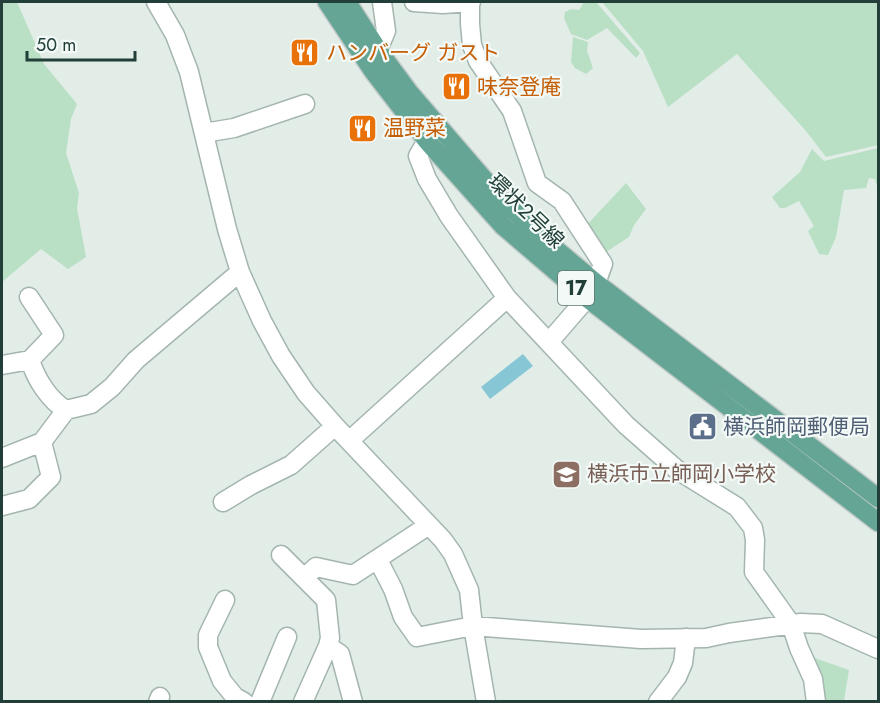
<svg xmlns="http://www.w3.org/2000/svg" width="880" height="703" font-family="Jost,'Noto Sans JP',sans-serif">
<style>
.green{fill:#b9dfc5}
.water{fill:#87c6d5}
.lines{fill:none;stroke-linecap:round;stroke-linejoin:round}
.minor-casing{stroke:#a4b5b0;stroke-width:21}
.major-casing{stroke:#c1c9c7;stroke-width:21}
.minor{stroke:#fff;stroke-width:18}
.major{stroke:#64a596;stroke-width:18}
.labels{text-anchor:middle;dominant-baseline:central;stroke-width:4.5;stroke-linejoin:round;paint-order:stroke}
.shield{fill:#f3f9f6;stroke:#607771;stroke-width:1.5}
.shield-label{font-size:20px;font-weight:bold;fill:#213f38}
.food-label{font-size:21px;fill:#c56008;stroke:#f3f9f6;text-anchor:start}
.street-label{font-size:21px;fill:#213f38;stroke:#f3f9f6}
.service-label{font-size:21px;fill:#4e5e75;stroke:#f3f9f6;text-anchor:start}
.education-label{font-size:21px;fill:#785e54;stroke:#f3f9f6;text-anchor:start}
</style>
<rect width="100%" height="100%" fill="#e2ede8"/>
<path class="green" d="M2,2H17L44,64L77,104L71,119L66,153L79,193L77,208L86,257L68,269L41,249L2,282Z
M584,2H596L640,53L636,58L607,28L587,40L571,34L564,18L565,12L571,9L579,10Z
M602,2H878V145L826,157L806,131L737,54L668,107L643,51Z
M573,37L588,42L587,51L593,68L586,74L575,68L571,62Z
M878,148V189L875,179L869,178L866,188L844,190L836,237L828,255L819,254L808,231L814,226L799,201L785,208H780L772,197L800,172L812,149L824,161Z
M626,183L646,209L634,225L629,237L600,256L583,229Z
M812,657L849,670L844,701H823Z"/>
<path class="water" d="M523,354L533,366L490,399L481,387Z"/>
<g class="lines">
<defs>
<path id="minor" d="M156,2L175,35L189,72L227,229L240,272L262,321L281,356L306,393L335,426L443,540L453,554L469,590L473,626L486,702
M414,2L443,4L471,2
M470,2V24L472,45L478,61L512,111L537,183L562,201L603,264L596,283
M378,50L386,31L382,2
M429,128L427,141L418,156L427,179L449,216L507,298L626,425L676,469L737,507L753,528L755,540L754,572L791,624L799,648L813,679L816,702
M204,133L234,128L305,104
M29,297L54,335L30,360
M549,342L587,298
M2,365L30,360C36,379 49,400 66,410L91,404L112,387L136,360L240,272
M349,441L507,298
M2,458L42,442L66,410
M223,502L251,485L291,465L335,426
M2,506L29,499L51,477L42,442
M281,555L304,578
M378,560L393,589L403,617L417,637L473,626L641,639L706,638L729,633L801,623L822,624L878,649
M225,600L208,635V647L222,681L235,697L244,702
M328,646L340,654L353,702
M158,702L160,697
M260,702L287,637
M303,702L328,646L330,638L326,600L304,578L316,567L353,575L429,525
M658,702L677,677L683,663L686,638"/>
<path id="major" d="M327,2L373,71L427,141L503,226L587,298L878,522
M347,2L378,50L409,92L502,200L547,242L596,283L878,498"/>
</defs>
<use href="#minor" class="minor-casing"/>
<use href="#major" class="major-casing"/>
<use href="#minor" class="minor"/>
<use href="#major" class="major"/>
</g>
<defs>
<symbol id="restaurant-square" viewBox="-11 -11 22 22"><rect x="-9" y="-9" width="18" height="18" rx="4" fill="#e8710a" stroke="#f3f9f6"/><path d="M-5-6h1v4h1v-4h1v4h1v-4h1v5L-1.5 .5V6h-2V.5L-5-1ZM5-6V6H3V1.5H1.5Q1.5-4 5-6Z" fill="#fff"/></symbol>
<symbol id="civic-square" viewBox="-11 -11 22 22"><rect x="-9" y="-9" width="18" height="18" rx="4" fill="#5c6f8a" stroke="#f3f9f6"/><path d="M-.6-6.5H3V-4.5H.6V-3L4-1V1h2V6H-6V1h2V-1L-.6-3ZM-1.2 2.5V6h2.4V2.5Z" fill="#fff"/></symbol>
<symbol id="school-square" viewBox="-11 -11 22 22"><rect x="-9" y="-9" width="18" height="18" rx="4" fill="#8d6e63" stroke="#f3f9f6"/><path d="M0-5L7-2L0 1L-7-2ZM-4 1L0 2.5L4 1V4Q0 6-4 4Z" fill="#fff"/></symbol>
</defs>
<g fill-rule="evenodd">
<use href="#restaurant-square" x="288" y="36" width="33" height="33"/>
<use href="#restaurant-square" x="440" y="70" width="33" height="33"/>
<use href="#restaurant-square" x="346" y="112" width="33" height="33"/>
<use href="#civic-square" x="686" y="410" width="33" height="33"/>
<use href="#school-square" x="550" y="458" width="33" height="33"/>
</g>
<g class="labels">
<rect class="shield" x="558" y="271" width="36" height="34" rx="4.5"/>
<g class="shield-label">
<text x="576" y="288">17</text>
</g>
<g class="food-label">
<text x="326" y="53">ハンバーグ ガスト</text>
<text x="477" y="87">味奈登庵</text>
<text x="383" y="128">温野菜</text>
</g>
<g class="street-label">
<text transform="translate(526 211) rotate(44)">環状2号線</text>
</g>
<g class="service-label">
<text x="723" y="427">横浜師岡郵便局</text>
</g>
<g class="education-label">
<text x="587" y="474">横浜市立師岡小学校</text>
</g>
</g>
<rect width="880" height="703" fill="none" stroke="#213f38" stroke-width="6"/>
<path d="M27 51v9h108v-9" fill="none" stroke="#213f38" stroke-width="3"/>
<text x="36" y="51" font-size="18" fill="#213f38" stroke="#f3f9f6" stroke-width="4.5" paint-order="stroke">50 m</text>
</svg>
